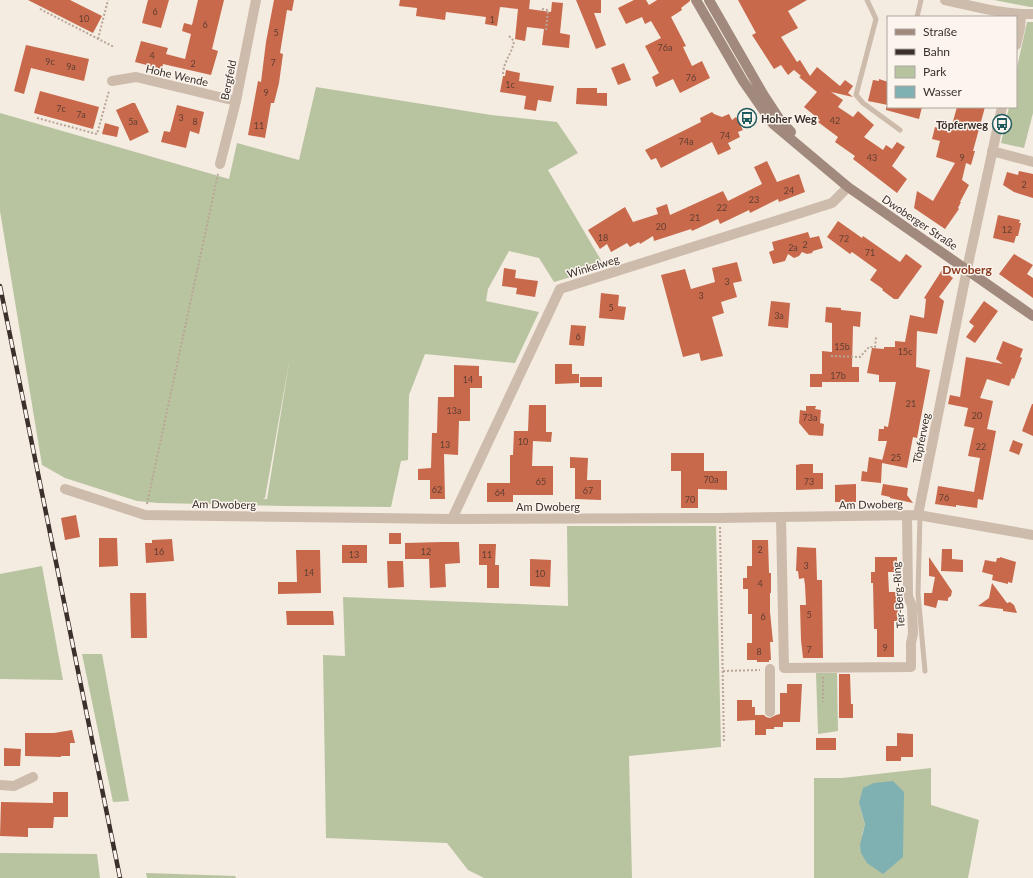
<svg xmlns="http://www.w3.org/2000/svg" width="1033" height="878" font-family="Lato,sans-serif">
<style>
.green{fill:#b8c4a0;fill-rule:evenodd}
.water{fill:#7fb0b2}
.building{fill:#c8694b}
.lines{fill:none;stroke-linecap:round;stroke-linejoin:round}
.path{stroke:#b9a596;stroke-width:2;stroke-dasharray:2 2;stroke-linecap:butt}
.lane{stroke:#cdbbac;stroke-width:5}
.street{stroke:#cdbbac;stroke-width:10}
.secondary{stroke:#a18a7d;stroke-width:10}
.rail-casing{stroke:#3b302b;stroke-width:4.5}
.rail{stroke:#fbf5ee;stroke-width:3;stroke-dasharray:9;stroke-linecap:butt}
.labels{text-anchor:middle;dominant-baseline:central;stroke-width:3;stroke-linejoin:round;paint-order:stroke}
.number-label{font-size:9px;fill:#5e3e33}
.street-label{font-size:11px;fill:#3b302b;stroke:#fbf5ee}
.poi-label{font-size:11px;font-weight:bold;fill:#3b302b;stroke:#fbf5ee;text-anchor:start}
.neighbourhood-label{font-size:12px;font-weight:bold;fill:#8c3b22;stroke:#fbf5ee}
</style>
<rect width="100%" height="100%" fill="#f4ebe1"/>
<path class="green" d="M994,0H1033V7H1030Z
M1027,22H1033V113L1024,148L1001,143L1009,107H1016V72Z
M316,87L491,115L557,122L578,153L548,170L605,267L554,282L539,258L509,251L488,289L486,301L539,312L515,363L425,354L409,395L408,460L401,461L391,507L284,506L158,503L137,501L65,478L42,465L0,211V113L229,179L237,143L299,160ZM290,357L267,499H263L265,498Z
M567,526H716L721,747L629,756L632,878H484L468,870L447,843L326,838L323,655L345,656L343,597L568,606Z
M42,566L63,680L0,679V574Z
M82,654H102L129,801L113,802Z
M816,673H837L838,731L818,734Z
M931,768V805L979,820L968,878H814V778H842ZM859,803L903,835V857L862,835L865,824Z
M0,853L97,854L100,878H0Z
M146,873L235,876L236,878H147Z"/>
<path class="water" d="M893,781L904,792L903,857L883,874L867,863L861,853L860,845L865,824L859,803L863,788L874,783Z"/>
<path class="building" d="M28,0H70L102,16L93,33Z
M148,0H169L161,28L142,23Z
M198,0H224L212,49L218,51L211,75L163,64L162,69L135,62L141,41L168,48L166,54L185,59L191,34L182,31L184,23L192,25Z
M274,0H294L292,11L287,10L280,53L283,54L279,83L274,103H271L265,138L248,135L258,81L261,82L266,42Z
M400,0H530L529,9L551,12L552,2L563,3L560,33L570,35L569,48L542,45L544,29L527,27L525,41L515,39L518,9L500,7L497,26L485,24L486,17L446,12L445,20L416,16L417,8L399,6Z
M576,0H601V13H594L606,45L596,49Z
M634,0H646L649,5L657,0H690V1L681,8L682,10L671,17L686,46L683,47L692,66L702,61L710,78L680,93L673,79L656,87L652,77L659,73L645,46L661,38L651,21L645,24L642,17L626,24L618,8Z
M738,0H807L788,11L798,28L781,37L797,62L800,60L810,76L817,67L840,86L845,80L853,86L848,93L853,97L831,92L843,100L838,107L853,117L858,111L874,125L864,137L883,150L886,145L892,149L897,142L905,147L892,166L907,179L897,193L853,159L855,156L835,142L838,137L818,122L820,120L804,107L817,92L799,77L801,76L794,70L788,75L781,65L774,69L752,35L756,33Z
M26,45L89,59L84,81L31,68L24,94L14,91Z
M624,63L631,80L618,85L611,68Z
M506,70L520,73L519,81L554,86L551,102L538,100L536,111L524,109L526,96L500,92L503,76H505Z
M879,79L888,82V105L868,101L873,80L879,81Z
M577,88H597V93H607V106L576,104Z
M40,91L99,107L93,129L34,113Z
M132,103H135L149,132L130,141L116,110Z
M177,105L204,112L199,134L190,131L186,148L161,142L164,131L170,132Z
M886,107H922L919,119L886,110Z
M957,107H985L973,151H975L971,165L966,163L962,180L969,185L960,202H961L958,208L959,209L945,229L914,208L917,191L933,201L955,163L936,157L940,141L932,139L935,127L950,132Z
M712,112L714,114L722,117L729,114L732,120L736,117L743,130L738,132L740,137L728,143L731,149L718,155L712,142L661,168L656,158L651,160L645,150L701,122L700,118Z
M105,123L119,127L117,137L102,134Z
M767,161L777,182L799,174L805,192L779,202L778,199L750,213L749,210L720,224L718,219L692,231L691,229L654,241L653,236L640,244L639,242L630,247L627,243L611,252L607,244L600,249L588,230L625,207L633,222L658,214L656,208L667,204L670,215L723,191L728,201L762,184L754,167Z
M1019,171L1033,174V198L1014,192L1003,185L1007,172L1018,175Z
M998,215L1020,220L1019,223H1021L1018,236H1016L1014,243L993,238Z
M838,221L862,238L863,236L900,262L906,254L922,266L898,299H894L882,290L883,289L870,280L877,270L852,252L850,254L827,237Z
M808,232L810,238L819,236L823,248L813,251L812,253L807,254L802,252L799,256L794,258L788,254L785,261L773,264L769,252L774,250L772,242Z
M1014,254L1033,265L1027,274L1033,278V298L999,274Z
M737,262L742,281L733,283L737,297L721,302L724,313L712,317L723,356L701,361L699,353L683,357L661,275L685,269L691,289L715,282L712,268Z
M504,268L516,270L515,278L538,281L535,297L516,294L517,288L502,286Z
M942,270L953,278L939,297L944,301L937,334L917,331L916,367L930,370L917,438L913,437L907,468L882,463L881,483L861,481L862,471L867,472L869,457L883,460L882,461L887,441H878L879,429H884V426L888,427L896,382H879V375L867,373L872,348L884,349V347H895V341L905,342L910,315L924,318L926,299L924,298Z
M601,293L619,295L618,306L626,307L624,320L599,318Z
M771,301L790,303L788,328L768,326Z
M984,301L998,311L975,343L966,337L974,326L969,322Z
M826,307L841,308V310L861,312L860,327L853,326L852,367H859V382H822V387H810V374H822V351L832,352V323L825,322Z
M571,325L586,326L584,346L569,345Z
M1003,341L1023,349L1020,357L1022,358L1014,379L1012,378L1009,386L987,379L980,398L993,401L987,429L996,431L983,500L978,499L977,508L956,505V507L935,504L938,486L974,492L980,458L968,456L974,428L964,426L968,408L948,404L950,395L960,397L966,357L1003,364L996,359Z
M555,364H572V374H579V383L555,384Z
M454,365L479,366V376H482V388H470V421H459L458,455L444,454L445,499H430V480H418V469L431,468L432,433H437L438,397H454Z
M580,377H602V387H580Z
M1032,404H1033V436L1022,431Z
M529,405H546V432H552L551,442L533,441L532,466H553V495H513V502H487V483H510V455H513L514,431H528Z
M806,406H816L815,409L821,410L820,423L824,424L823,436L809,435L799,423L800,410L806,411Z
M1013,440L1023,444L1019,455L1009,451Z
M671,453H704V471H727V490L698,489V508H681V471H671Z
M570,457L588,458L587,480H601V500L575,499V468H570Z
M801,464H813V473H823V489L796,490V465Z
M856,484V502H835V485Z
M883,484L908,488L907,495L913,503L890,498V497L881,495Z
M76,515L80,537L65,540L61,518Z
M389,533H401V544H389Z
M99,538H117L118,566L99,567Z
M172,539L174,561L146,563L145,543H152V540Z
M752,540H768L769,573H771V593H770V612L773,642H770L771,660H769V662H757V660H747V643H752V614H748V589H743V578H747V566H752Z
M442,542H459L460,563L445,564L446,587L430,588L429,559H405V543Z
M479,544H496L495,565H499V588H487V565H479Z
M342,545H367V563H342Z
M797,547L816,548L817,580H822L823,658H803L801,640L800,605H806L805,585L804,578L799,579L798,571H796Z
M942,549H952V559L963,560V572L941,571Z
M296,550H320L321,593L278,594V582H297Z
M875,557H897V572H888L889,592H897L898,621H894V657H877V629H874L873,583H871V572H875Z
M929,557L952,591L951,596L948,598V601L938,600L936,608L924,605V593H932L935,577L929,576Z
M1000,557L1016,562L1012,583L1008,582V584L992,580L993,575L982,572L985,560L996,562L997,558H1000Z
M530,559L551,560L550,587L530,586Z
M387,561H403L404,587L388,588Z
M992,583L1007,603L1010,602L1014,605L1017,613L1003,611V609L978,606L989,598Z
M130,593H146L147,638H131Z
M286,611H333L334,625H287Z
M839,674H850L851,704H853V718H839Z
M787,684H802L800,722H783V727H774V729H766V735H755V720L737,721V700H752V707H755V715H764L766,717L770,718L776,715L780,714V693H787Z
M72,730L75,743H70V756H61V757L25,756V733H54Z
M897,733L913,734V757H901V761H886V746H897Z
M816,738H836V750H816Z
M4,748L21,749L20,766H4Z
M53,792H68V817H54L53,828H28V837L0,836L1,802L53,803Z"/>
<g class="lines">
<path class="path" d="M40,9L114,47
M542,9L548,10L546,30
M98,39L108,0
M503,74C504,60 512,54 514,41L508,35
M37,118L97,134L109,91
M831,356L860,357L869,347H875L876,337
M147,504L218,174
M720,527L724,743
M723,671L760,670
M823,677V702"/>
<path class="lane" d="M867,0L876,19L856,95L863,103L900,130
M917,17L921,0
M920,515L918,594L925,671"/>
<path class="street" d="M945,0C974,6 1004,15 1033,14
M1016,45L1020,28L1021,15
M112,81L136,77L236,101
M992,151L1033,162
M220,164L236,101L256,0
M65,489L145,515L452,519L720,518L918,515L1033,535
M918,515L967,269L1002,107
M781,517L784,668L911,667V643L913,634L912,606L908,596L907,515
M452,519L560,289L832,203L848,187
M770,669V712
M0,785L14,786L33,777"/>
<path class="secondary" d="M696,0L743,81L773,124L848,187L1033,316
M709,0L763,94L780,120L791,132"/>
<defs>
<path id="rail" d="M0,286L120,878"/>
</defs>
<use href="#rail" class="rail-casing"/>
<use href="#rail" class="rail"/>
</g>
<defs>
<symbol id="bus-ring" viewBox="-11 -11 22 22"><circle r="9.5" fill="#fbf5ee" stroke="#1f5a5e" stroke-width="1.5"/><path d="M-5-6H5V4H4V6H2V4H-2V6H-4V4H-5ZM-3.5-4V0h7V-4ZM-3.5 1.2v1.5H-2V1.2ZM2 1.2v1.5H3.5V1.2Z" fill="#1f5a5e"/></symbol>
</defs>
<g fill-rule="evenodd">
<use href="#bus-ring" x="736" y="107" width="22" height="22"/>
<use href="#bus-ring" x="991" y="113" width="22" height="22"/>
</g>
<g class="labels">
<g class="number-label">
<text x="155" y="11">6</text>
<text x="84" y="18">10</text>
<text x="492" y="19">1</text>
<text x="205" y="24">6</text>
<text x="276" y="32">5</text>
<text x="665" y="47">76a</text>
<text x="152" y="55">4</text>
<text x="50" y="61">9c</text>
<text x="273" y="62">7</text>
<text x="193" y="63">2</text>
<text x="71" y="66">9a</text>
<text x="691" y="77">76</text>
<text x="510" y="84">1c</text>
<text x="266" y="92">9</text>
<text x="61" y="108">7c</text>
<text x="81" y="114">7a</text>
<text x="181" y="117">3</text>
<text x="835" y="120">42</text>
<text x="133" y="121">5a</text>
<text x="195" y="121">8</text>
<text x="259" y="125">11</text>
<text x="725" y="135">74</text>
<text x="686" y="141">74a</text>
<text x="872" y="157">43</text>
<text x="962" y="157">9</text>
<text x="1024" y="184">2</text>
<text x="789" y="190">24</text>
<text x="754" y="199">23</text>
<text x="722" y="207">22</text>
<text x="695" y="217">21</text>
<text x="661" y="226">20</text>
<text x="1007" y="229">12</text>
<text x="603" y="237">18</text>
<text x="844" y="238">72</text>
<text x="805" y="244">2</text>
<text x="793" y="247">2a</text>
<text x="870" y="252">71</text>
<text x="727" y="281">3</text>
<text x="701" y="295">3</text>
<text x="611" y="307">5</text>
<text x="779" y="315">3a</text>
<text x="578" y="336">6</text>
<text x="842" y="346">15b</text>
<text x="905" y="351">15c</text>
<text x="838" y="375">17b</text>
<text x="468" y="379">14</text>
<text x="911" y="403">21</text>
<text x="454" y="410">13a</text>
<text x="977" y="415">20</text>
<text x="810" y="417">73a</text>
<text x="523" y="441">10</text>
<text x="445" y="444">13</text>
<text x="981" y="446">22</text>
<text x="896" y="457">25</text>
<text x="711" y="479">70a</text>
<text x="541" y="481">65</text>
<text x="809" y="481">73</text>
<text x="437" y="489">62</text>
<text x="588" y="490">67</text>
<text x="500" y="492">64</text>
<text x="944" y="497">76</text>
<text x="690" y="499">70</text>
<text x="760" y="549">2</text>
<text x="159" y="551">16</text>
<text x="426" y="551">12</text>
<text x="354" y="554">13</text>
<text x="487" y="554">11</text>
<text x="806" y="565">3</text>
<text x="309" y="572">14</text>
<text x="540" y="573">10</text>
<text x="760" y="583">4</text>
<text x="809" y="614">5</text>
<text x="763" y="616">6</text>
<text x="885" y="647">9</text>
<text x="809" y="649">7</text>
<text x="759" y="651">8</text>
</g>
<g class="street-label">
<text transform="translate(177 75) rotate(13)">Hohe Wende</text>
<text transform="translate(228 80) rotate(-78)">Bergfeld</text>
<text transform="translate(920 222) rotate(34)">Dwoberger Straße</text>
<text transform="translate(593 266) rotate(-17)">Winkelweg</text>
<text transform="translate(921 438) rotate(-79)">Töpferweg</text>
<text transform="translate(224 504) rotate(1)">Am Dwoberg</text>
<text transform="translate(871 504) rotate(-1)">Am Dwoberg</text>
<text x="548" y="506">Am Dwoberg</text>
<text transform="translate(898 595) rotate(-94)">Ter-Berg-Ring</text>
</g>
<g class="poi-label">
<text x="761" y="118">Hoher Weg</text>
<text x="988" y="124" text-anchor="end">Töpferweg</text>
</g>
<g class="neighbourhood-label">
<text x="967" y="269">Dwoberg</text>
</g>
</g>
<rect x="887" y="16" width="130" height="92" fill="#fbf5ee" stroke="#aea6a0"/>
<rect x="895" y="29" width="20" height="6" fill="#a18a7d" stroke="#aea6a0"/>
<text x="923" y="36" font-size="12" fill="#3b302b">Straße</text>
<rect x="895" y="49" width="20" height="6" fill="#3b302b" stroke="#aea6a0"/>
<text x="923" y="56" font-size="12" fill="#3b302b">Bahn</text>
<rect x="895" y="66" width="20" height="12" fill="#b8c4a0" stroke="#aea6a0"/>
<text x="923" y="76" font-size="12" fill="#3b302b">Park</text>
<rect x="895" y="86" width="20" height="12" fill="#7fb0b2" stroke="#aea6a0"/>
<text x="923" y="96" font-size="12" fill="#3b302b">Wasser</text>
</svg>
